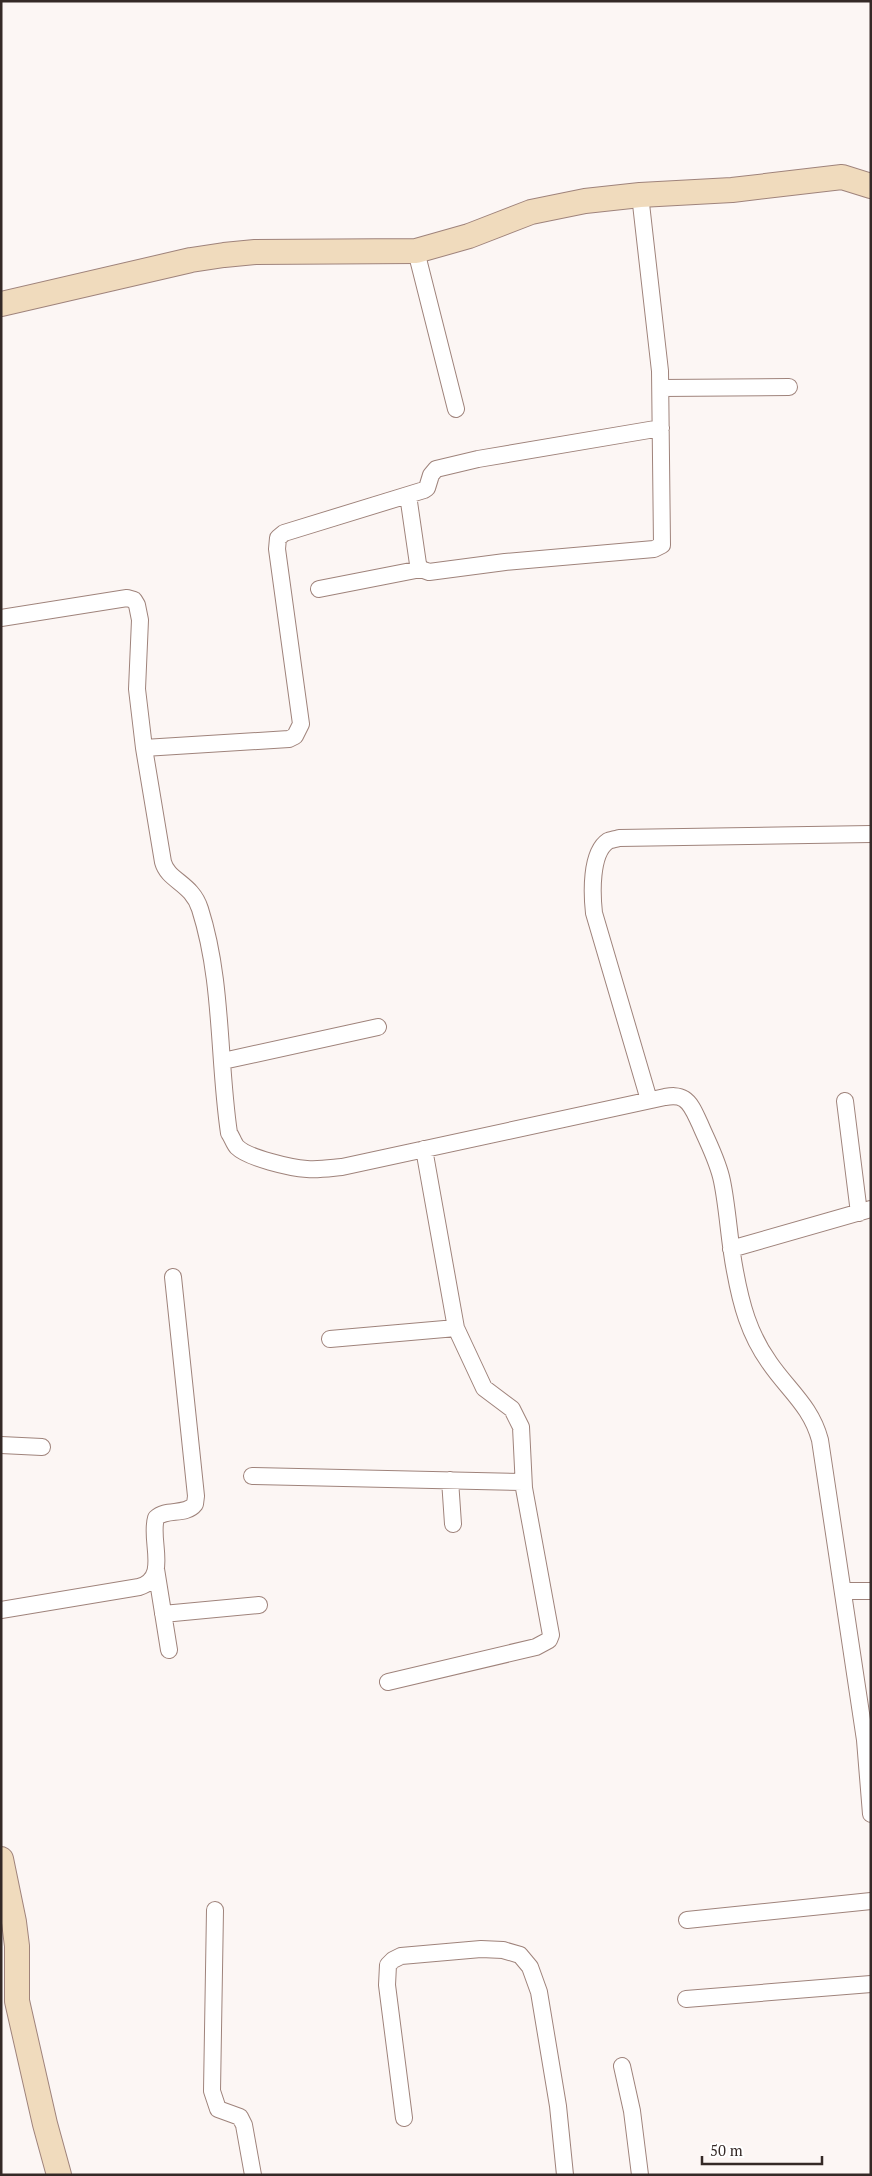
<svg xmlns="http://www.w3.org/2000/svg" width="872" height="2176" font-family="'PT Serif',serif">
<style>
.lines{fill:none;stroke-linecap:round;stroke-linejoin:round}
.street-casing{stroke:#9f837b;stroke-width:18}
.secondary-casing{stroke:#9f837b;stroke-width:26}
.street{stroke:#fff;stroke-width:16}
.secondary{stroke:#f0dbbd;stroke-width:24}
</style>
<rect width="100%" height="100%" fill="#fcf6f4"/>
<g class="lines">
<defs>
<path id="street" d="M416,251L456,409
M661,388L789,387
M408,495L418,564L421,569L429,572L505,562L654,549L662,545L660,371L640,195
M319,589L421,569
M1,618L127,598L134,600L137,605L140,620L137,689L144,748L163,862C168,881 192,883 200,909C223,981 218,1059 229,1133C232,1137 234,1144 237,1147C248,1158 291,1168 307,1169C319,1170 331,1168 342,1167L665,1097C671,1096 678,1095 684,1099C692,1104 696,1116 700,1124C708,1143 718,1161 722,1181C728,1210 729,1241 735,1271C741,1304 749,1334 769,1362C788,1390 811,1406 820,1440L865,1740L871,1814
M144,748L289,739L295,736L301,724L277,549L278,538L284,533L424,490L427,488L431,475L436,469L478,459L661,428
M223,1061L378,1027
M649,1100L594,913C592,895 590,853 608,841C610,840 616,839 619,838L871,834
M845,1101L859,1213
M731,1249L871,1209
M330,1339L456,1328
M1,1445L42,1447
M252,1476L523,1482
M450,1480L453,1524
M156,1569L169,1650
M843,1591H871
M1,1610L139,1587C170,1578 149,1541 156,1518C166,1508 186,1516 195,1504L196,1496L173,1277
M163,1614L259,1605
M388,1682L536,1647L549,1640L551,1635L524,1488L521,1427L512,1409L484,1388L456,1328L424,1149
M215,1910L212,2091L218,2109L240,2117L244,2125L253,2175
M687,1920L871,1901
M686,1999L871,1984
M622,2066L632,2111L640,2175
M404,2118L387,1985L388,1965L393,1960L401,1956L481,1949L503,1950L520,1955L530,1967L539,1992L558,2106L565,2175"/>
<path id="secondary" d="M1,304L191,260L224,255L255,252L416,251L469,236L531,212L585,201L640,195L732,190L842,177L871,186
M1,1859L14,1922L17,1946V2001L45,2124L59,2175"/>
</defs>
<use href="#street" class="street-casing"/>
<use href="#secondary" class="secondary-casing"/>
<use href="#street" class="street"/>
<use href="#secondary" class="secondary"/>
</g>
<rect width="872" height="2176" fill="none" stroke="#342926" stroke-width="5"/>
<path d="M702 2156v8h120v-8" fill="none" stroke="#342926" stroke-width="2.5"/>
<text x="710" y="2156" font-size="15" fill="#342926" stroke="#ffffff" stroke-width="4" paint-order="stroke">50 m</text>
</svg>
